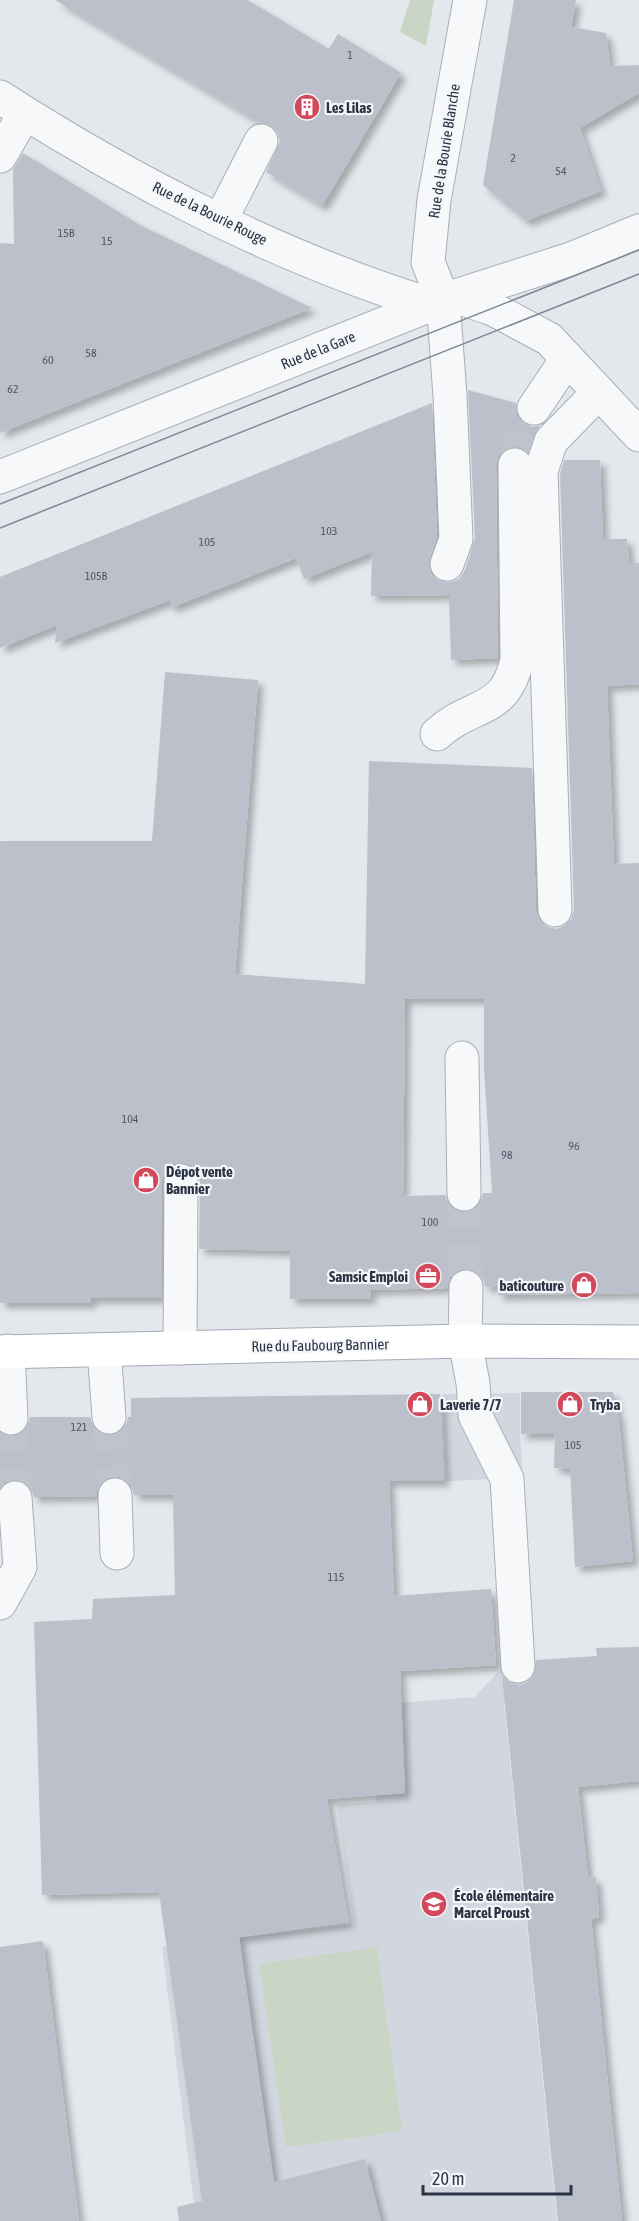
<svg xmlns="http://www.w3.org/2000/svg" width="639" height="2221" font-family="'Asap Condensed',sans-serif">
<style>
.built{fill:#d2d6de}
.green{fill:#c9d6c5}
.building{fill:#bbc0ca;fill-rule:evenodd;filter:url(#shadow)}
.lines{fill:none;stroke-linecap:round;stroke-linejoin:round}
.minor-tunnel{stroke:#bfc3cb;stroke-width:33;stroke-dasharray:33 16;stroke-linecap:butt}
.minor-casing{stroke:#a9aeb7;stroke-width:35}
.major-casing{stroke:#a3abb8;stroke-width:35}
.minor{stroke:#f7f8fa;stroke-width:33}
.major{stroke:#fff;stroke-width:33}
.tram{stroke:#7d8696;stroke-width:1.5}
.labels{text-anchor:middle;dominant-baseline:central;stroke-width:4.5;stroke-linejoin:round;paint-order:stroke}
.number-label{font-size:12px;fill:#4f5766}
.poi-label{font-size:15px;font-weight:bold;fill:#2b3445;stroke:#f4f6f9;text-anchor:start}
.street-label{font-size:15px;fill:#2b3445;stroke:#f4f6f9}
</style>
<defs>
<filter id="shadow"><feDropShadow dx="5.5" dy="5.5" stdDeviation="3" flood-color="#0004"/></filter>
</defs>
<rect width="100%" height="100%" fill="#e4e7ec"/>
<path class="built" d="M520,1393V1434L537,1687L514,1691L504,1704L557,2221H196L162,1947L354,1924L337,1804L376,1802L373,1705L475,1697L503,1666L494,1479L447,1481L443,1394Z"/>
<path class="green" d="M410,0H434L426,46L400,32Z
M377,1947L402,2131L286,2147L259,1964Z"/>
<path class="building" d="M55,0H248L329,49L338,34L401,73L322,206L266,172L280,141L277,131L270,125L259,122Z
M514,0H576L571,27L606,33L610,66L639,65V93L580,128L601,191L526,221L483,185Z
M23,153L140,225L312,308L0,433V243L14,244L13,169Z
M468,390L516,403L517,416L523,423L532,427L540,425L528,452L515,446L506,449L499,455L496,465L498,658L451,660L449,595L371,596L372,552L304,579L296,558L170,608V600L55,643L57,625L0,648V577L432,403L437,536L429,567L432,576L440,581L450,582L459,579L465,570L475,538Z
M564,460H600L603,539H627L629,563H639V684L607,686L614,864L639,863V1293L498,1295L497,1286L485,1287L483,1278L476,1271L466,1268L456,1271L450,1277L447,1288L370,1290L371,1299H290V1251L199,1249L200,1181L198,1172L191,1165L181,1162L172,1164L165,1171L162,1180V1298H91V1303H0V841H152L165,672L258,680L235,974L365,984L369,761L532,768L536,911L539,920L547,927L556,929L564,926L571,919L574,909L560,474ZM405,999H484V1068L492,1193H483L480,1204L473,1210L464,1213L454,1210L448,1204L445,1195L403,1196Z
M521,1392H613L619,1421L633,1561L575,1567L570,1469L554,1468L555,1434H521Z
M440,1394L444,1481H389L394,1596L491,1589L496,1665L400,1671L405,1793L327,1799L349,1922L239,1937L274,2182L365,2159L381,2221H179L177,2207L202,2201L159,1892L42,1895L34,1622L92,1619L93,1599L175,1595L173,1495H134L131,1485L124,1479L115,1476L105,1479L98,1487L96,1496L34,1497L30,1487L23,1481L14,1479L5,1482L0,1488V1433L11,1437L21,1434L27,1427L30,1417H90L94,1428L101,1434L111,1436L120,1432L126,1426L128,1417H131V1398Z
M639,1647V1781L578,1787L588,1878L596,1877L599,1917L591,1919L622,2221H558L502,1676L510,1683L520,1685L528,1682L534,1675L536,1660L597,1656L596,1648Z
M43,1941L79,2221H0V1947Z"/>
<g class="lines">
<path class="minor-tunnel" d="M515,465L522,430L534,408
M464,1194L466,1287
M109,1417L115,1495
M11,1418L15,1498"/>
<defs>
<path id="minor" d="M0,97C132,182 282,259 432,305
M0,156L25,113
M221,219L261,141
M454,296L493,309L549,339L639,435
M534,408L567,359
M0,477L443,300L571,259L639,231
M447,564L456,539L450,396L443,300L428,262L434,200L470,0
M437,734C471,702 505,715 517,660L515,465
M555,910L541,471L551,441L599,392
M462,1058L464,1194
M466,1287L465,1341L473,1383L475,1415L507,1479L518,1666
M180,1348L181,1181
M104,1350L109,1417
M8,1351L11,1418
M115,1495L117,1553
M0,1603L20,1567L15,1498"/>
<path id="major" d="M0,1352L465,1341L639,1342"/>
</defs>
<use href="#minor" class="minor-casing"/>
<use href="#major" class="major-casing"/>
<use href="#minor" class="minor"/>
<use href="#major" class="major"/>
<path class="tram" d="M0,504L639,250
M0,528L639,274"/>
</g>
<defs>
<symbol id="building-disc" viewBox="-11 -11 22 22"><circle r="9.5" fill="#d1495b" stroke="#f4f6f9"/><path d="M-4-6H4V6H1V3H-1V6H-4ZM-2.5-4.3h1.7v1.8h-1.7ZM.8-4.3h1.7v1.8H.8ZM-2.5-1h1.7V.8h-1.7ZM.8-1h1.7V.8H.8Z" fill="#fff"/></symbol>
<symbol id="shop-disc" viewBox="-11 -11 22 22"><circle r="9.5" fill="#d1495b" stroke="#f4f6f9"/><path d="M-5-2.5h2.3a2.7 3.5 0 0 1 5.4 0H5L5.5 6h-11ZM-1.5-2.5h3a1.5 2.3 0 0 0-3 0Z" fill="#fff"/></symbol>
<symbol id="office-disc" viewBox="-11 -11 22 22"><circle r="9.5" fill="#d1495b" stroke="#f4f6f9"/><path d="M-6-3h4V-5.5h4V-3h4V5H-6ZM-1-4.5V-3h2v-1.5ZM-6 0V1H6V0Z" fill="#fff"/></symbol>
<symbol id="school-disc" viewBox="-11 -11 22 22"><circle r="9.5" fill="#d1495b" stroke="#f4f6f9"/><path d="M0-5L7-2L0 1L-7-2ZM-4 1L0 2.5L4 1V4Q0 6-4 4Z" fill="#fff"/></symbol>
</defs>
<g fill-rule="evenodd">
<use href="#building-disc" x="292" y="92" width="30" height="30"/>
<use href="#shop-disc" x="131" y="1165" width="30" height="30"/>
<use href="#office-disc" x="413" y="1261" width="30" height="30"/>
<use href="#shop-disc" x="569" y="1270" width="30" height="30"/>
<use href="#shop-disc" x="405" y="1389" width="30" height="30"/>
<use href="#shop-disc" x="555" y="1389" width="30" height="30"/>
<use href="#school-disc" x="419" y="1889" width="30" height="30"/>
</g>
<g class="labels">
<g class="number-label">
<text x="350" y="55">1</text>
<text x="513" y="158">2</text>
<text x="561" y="171">54</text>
<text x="66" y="233">15B</text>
<text x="107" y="241">15</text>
<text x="91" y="353">58</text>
<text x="48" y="360">60</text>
<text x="13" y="389">62</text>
<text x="329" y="531">103</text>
<text x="207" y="542">105</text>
<text x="96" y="576">105B</text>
<text x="130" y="1119">104</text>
<text x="574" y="1146">96</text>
<text x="507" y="1155">98</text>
<text x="430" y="1222">100</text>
<text x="79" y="1427">121</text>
<text x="573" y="1445">105</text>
<text x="336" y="1577">115</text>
</g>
<g class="poi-label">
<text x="326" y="107">Les Lilas</text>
<text x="166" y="1171">Dépot vente<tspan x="166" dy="17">Bannier</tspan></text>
<text x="408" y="1276" text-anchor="end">Samsic Emploi</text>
<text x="564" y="1285" text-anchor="end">baticouture</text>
<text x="440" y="1404">Laverie 7/7</text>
<text x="590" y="1404">Tryba</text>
<text x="454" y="1895">École élémentaire<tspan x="454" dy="17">Marcel Proust</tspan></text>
</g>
<g class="street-label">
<text transform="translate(444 151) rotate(-81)">Rue de la Bourie Blanche</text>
<text transform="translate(210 213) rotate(26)">Rue de la Bourie Rouge</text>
<text transform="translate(318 350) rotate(-22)">Rue de la Gare</text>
<text transform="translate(320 1345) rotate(-1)">Rue du Faubourg Bannier</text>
</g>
</g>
<path d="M423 2185v9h148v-9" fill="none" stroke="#2b3445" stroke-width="3"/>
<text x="432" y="2185" font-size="18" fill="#2b3445" stroke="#f4f6f9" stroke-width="4.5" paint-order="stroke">20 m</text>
</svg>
